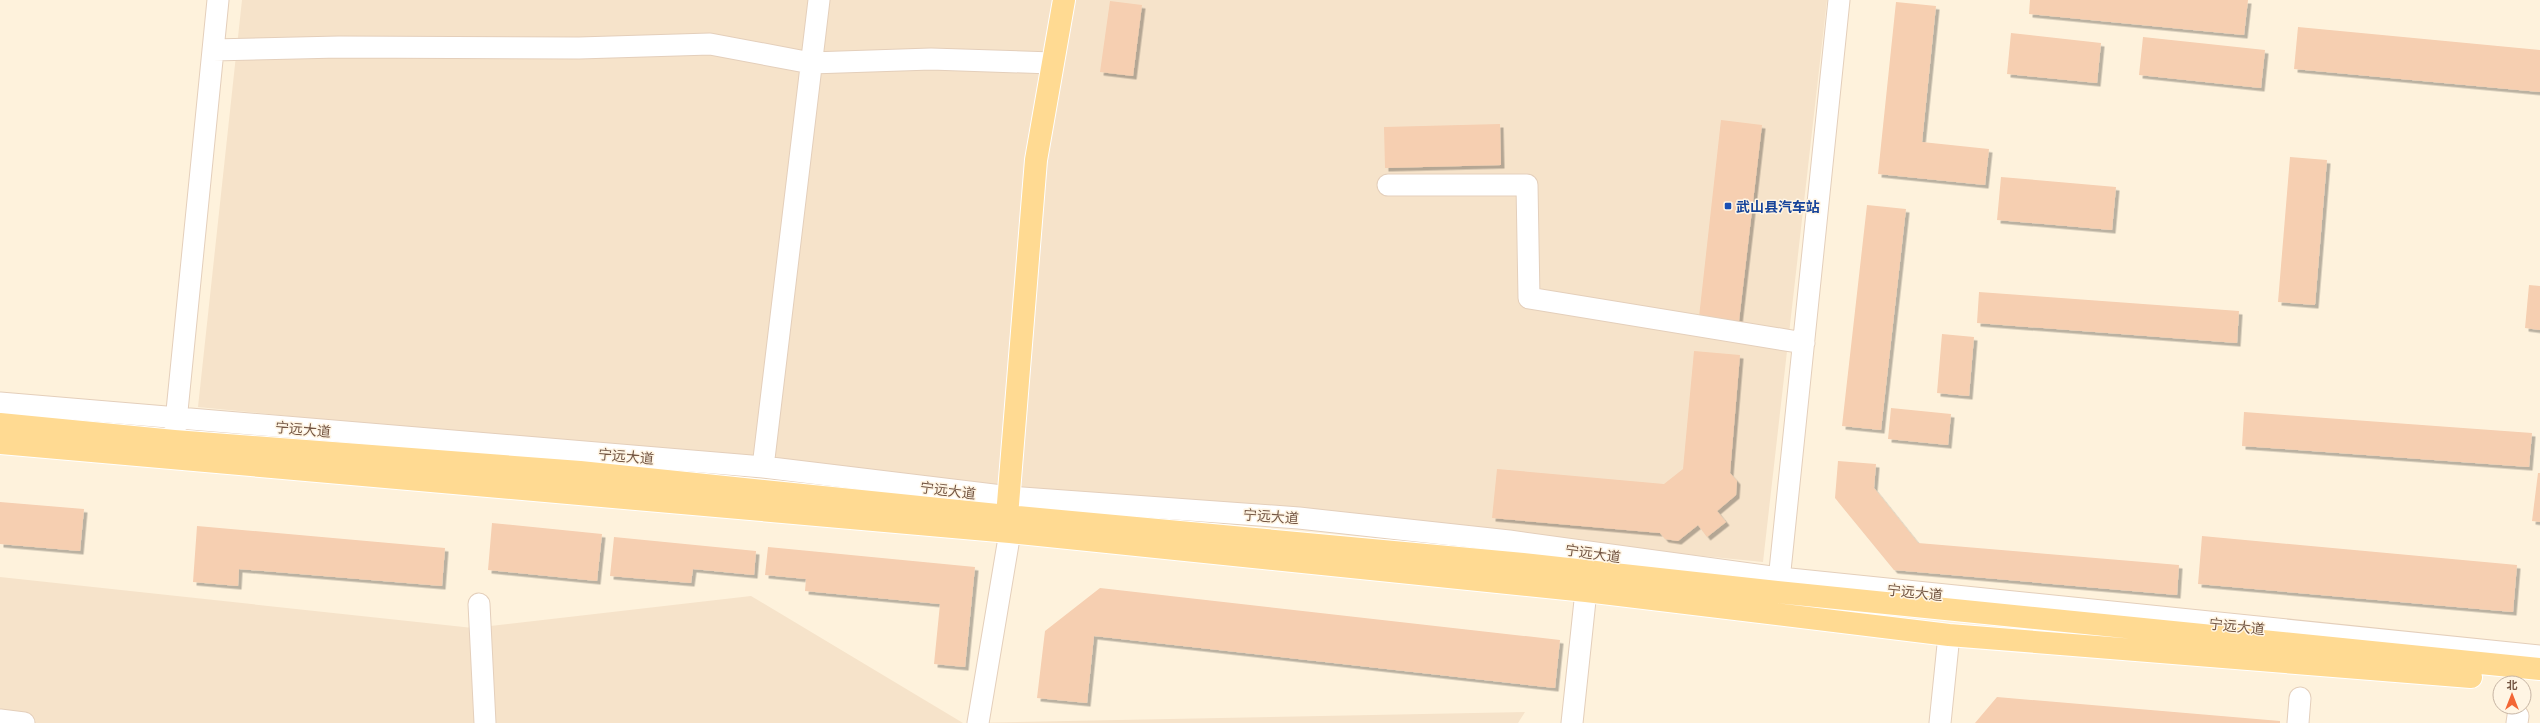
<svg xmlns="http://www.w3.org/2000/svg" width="2540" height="723" font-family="Manrope,'Noto Sans SC',sans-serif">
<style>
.residential{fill:#f6e3ca}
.building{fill:#f6cfb1;filter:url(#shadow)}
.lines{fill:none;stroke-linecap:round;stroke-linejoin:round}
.minor-casing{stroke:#e4cfbb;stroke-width:23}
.major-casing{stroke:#fff;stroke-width:24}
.minor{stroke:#fff;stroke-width:21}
.major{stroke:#ffda92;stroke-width:22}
.transit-dot{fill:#1a4fb4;stroke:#fff5e4;stroke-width:1.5}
.labels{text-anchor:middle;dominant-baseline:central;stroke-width:3;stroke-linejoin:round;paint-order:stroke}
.transit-label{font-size:14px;font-weight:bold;fill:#164399;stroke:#fff5e4;text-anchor:start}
.street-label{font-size:14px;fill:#745643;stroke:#fff5e4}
</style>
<defs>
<filter id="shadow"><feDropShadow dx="3.5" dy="3.5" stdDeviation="0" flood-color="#0004"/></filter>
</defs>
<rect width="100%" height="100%" fill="#fef2dc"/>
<path class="residential" d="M242,0H1827L1763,562L198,407Z
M0,577L473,628L751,596L963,723L1525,712L1518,723H0Z"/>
<path class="building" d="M2030,0H2248L2244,35L2029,14Z
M1110,1L1142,5L1133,76L1100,72Z
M1896,2L1936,6L1922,142L1989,149L1985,185L1878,174Z
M2298,27L2540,50V92L2294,69Z
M2011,33L2101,43L2097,83L2007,74Z
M2143,37L2265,50L2261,88L2139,75Z
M1721,120L1762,125L1739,321L1699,317Z
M1500,124L1501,165L1385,168L1384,127Z
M2290,157L2327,160L2315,305L2278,302Z
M2001,177L2116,187L2112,230L1997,220Z
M1867,205L1906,209L1881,430L1842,426Z
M2529,285L2540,286V330L2525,328Z
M1979,292L2239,311L2237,343L1977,323Z
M1942,334L1974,337L1969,396L1937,393Z
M1694,351L1740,355L1730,473L1737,481L1736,495L1717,511L1726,522L1707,537L1698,525L1678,541L1665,539L1660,533L1492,518L1497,469L1664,484L1683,469Z
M1891,408L1951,414L1948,445L1888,439Z
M2244,412L2532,433L2529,467L2242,446Z
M1838,461L1876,464L1874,488L1918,543L2179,565L2177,595L1894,570L1835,498Z
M2538,473H2540V522L2532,521Z
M0,502L84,509L80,551L0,544Z
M492,523L602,534L597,581L488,570Z
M197,526L445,548L442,586L239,569L238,586L193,582Z
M2202,536L2517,565L2513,612L2198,584Z
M614,537L756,551L754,575L693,569L691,583L610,576Z
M768,547L975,567L965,667L934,664L940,604L805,591L806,579L765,575Z
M1100,588L1560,640L1555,688L1094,636L1087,703L1037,698L1045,631Z
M1997,697L2280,721V723H1975Z"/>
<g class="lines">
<defs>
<path id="minor" d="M213,50L339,47L579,48L710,44L811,63L931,59L1052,63
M1388,185H1527L1529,298L1804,343
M0,403L763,467L1010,497L1299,518L1509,541L1780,578L2540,656
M175,431L218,0
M763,467L819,0
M1778,590L1839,0
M479,604L485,723
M0,720L24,723
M978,723L1010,532
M1572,723L1586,591
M1940,723L1949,635
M2298,723L2300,698
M2517,723L2518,716"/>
<path id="major" d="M0,424L174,441L580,472L1007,516L1523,564L1777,592L2540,669
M0,443L1010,532L1586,591L1949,635L2471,677
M1009,529L1007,516L1036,160L1064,0"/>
</defs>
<use href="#minor" class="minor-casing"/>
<use href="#major" class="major-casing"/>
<use href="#minor" class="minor"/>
<use href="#major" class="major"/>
</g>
<rect class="transit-dot" x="1724" y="202" width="8" height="8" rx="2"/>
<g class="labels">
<g class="transit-label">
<text x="1736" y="206">武山县汽车站</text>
</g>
<g class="street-label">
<text transform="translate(303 429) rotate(5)">宁远大道</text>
<text transform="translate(626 456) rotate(5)">宁远大道</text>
<text transform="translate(948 490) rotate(7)">宁远大道</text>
<text transform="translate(1271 516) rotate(4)">宁远大道</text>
<text transform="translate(1593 553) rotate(8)">宁远大道</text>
<text transform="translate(1915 592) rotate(6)">宁远大道</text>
<text transform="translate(2237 626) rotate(6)">宁远大道</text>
</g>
</g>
<g transform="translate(2512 695)"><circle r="19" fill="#fff5e4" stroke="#c7b5a4"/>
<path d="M0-3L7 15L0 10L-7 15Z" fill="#f36635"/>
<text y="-6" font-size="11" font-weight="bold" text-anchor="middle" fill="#745643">北</text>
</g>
</svg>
